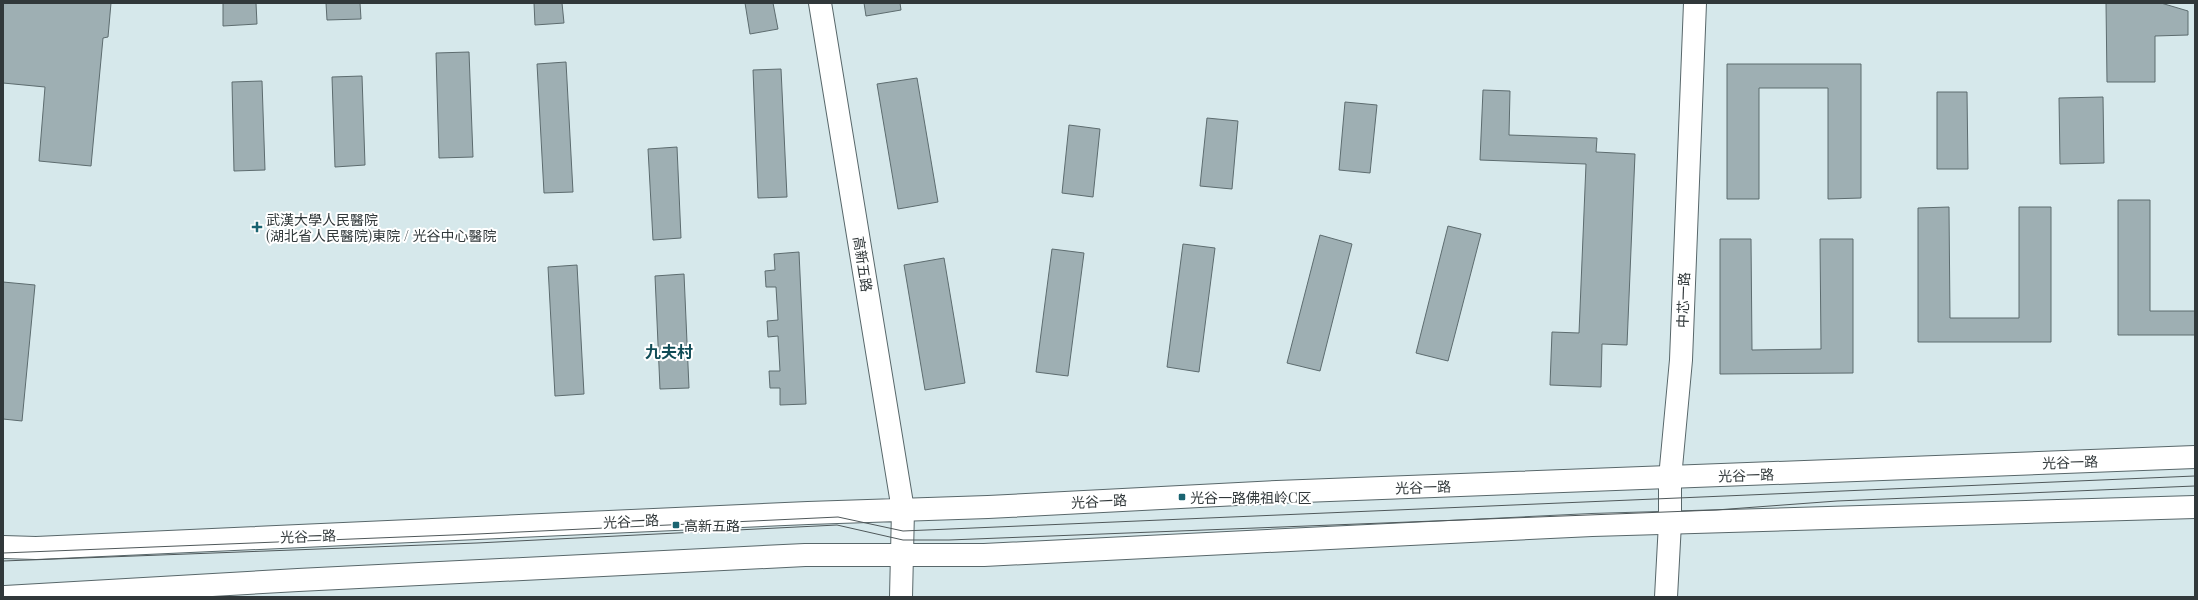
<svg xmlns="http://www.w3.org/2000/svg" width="2198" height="600" font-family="'Playfair Display','Noto Sans SC',serif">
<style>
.building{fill:#9eafb3;stroke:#5d6c6f}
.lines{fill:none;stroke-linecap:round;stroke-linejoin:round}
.minor-casing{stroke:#58676a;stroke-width:24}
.major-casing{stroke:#58676a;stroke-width:24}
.minor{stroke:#fff;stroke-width:22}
.major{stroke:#fff;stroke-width:22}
.tram{stroke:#4f585a;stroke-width:1}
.poi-dot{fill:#1a6471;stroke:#fff;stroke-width:1.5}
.labels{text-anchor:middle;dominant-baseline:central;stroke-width:4;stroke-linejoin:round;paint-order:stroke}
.poi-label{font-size:14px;fill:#31383a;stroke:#fff;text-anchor:start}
.street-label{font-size:14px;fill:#31383a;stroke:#fff}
.quarter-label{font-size:16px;font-weight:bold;fill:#104c56;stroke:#fff}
</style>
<rect width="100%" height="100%" fill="#d6e8eb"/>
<path class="building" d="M3,3H111L108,37L103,38L91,166L39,161L45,87L3,83Z
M223,3H256L257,24L223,26Z
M326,3H360L361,19L327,20Z
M534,3H562L564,23L535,25Z
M745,3H773L778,29L750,34Z
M864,3H900L901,10L866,16Z
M2106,3H2161L2188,11V35L2155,36V82H2107Z
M469,52L473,157L439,158L436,53Z
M566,62L573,192L544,193L537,64Z
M1727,64H1861V198L1828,199V88H1759V199H1727Z
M781,69L787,197L758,198L753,70Z
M362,76L365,165L335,167L332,77Z
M917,78L938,202L898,209L877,84Z
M262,81L265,170L234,171L232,82Z
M1483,90L1510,91L1509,135L1597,138L1596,152L1635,154L1627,345L1602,344L1601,387L1550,385L1552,332L1579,333L1586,164L1480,160Z
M1937,92H1967L1968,169H1937Z
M2103,97L2104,163L2060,164L2059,98Z
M1345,102L1377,105L1370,173L1339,170Z
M1207,118L1238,121L1232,189L1200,186Z
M1069,125L1100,129L1093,197L1062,193Z
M677,147L681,238L653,240L648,149Z
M2118,200H2150V311H2195V335H2118Z
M1949,207L1950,318H2019V207H2051V342H1918V208Z
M1448,226L1481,234L1448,361L1416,353Z
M1320,235L1352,244L1320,371L1287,363Z
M1720,239H1751L1752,350L1821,349L1820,239H1853V373L1720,374Z
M1183,244L1215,248L1199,372L1167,367Z
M1052,249L1084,253L1068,376L1036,372Z
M799,252L806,404L780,405V388H770L769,371H780L778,336L768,337L767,321L778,320L776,287H766L765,271L775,270L774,254Z
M944,258L965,383L925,390L904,265Z
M577,265L584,394L555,396L548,267Z
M684,274L689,388L660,389L655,276Z
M3,282L35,285L22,421L3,419Z"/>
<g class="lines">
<defs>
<path id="minor" d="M1666,597L1670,523V478L1681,360L1695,3"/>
<path id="major" d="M820,3L903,510L901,597
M3,547L36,548L808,513L988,507L1277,492L2195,457
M5,597L298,580L805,555H984L1592,525L2195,507"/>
</defs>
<use href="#minor" class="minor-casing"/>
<use href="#major" class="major-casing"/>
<use href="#minor" class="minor"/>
<use href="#major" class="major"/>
<path class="tram" d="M3,553L477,534L838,517L903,531L2195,476
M3,561L477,543L837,525L903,540H949L1716,510L1837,501L2195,486"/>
</g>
<g class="poi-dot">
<path d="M255 221h4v4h4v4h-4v4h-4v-4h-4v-4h4z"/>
<rect x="1178" y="493" width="8" height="8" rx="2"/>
<rect x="672" y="521" width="8" height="8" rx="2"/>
</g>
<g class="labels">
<g class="poi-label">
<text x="266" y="219">武漢大學人民醫院<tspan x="266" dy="16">(湖北省人民醫院)東院 / 光谷中心醫院</tspan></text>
<text x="1190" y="497">光谷一路佛祖岭C区</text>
<text x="684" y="525">高新五路</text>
</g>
<g class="street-label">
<text transform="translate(863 264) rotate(81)">高新五路</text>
<text transform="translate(1683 300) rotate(-88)">中芯一路</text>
<text transform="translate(2070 462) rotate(-2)">光谷一路</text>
<text transform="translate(1746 475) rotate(-2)">光谷一路</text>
<text transform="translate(1423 487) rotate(-2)">光谷一路</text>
<text transform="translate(1099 501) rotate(-3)">光谷一路</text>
<text transform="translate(631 521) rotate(-3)">光谷一路</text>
<text transform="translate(308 536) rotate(-2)">光谷一路</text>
</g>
<g class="quarter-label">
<text x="669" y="351">九夫村</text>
</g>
</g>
<rect width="2198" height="600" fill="none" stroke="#31383a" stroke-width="8"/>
</svg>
